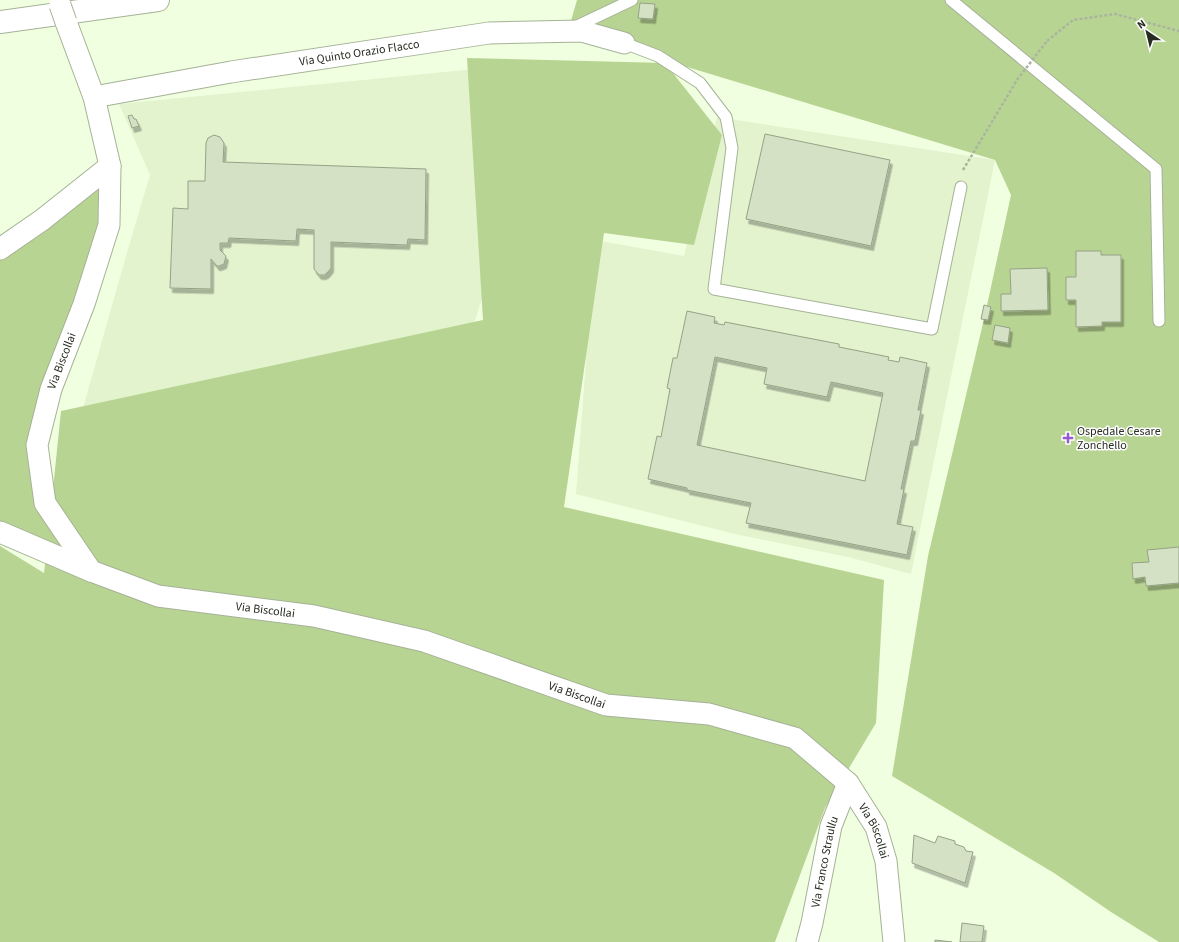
<svg xmlns="http://www.w3.org/2000/svg" width="1179" height="942" font-family="'Source Sans 3',sans-serif">
<style>
.built{fill:#e2f3ce}
.green{fill:#b8d493}
.building{fill:#d4e1c4;stroke:#95a286;fill-rule:evenodd;filter:url(#shadow)}
.lines{fill:none;stroke-linecap:round;stroke-linejoin:round}
.service-casing{stroke:#a5b296;stroke-width:13}
.minor-casing{stroke:#a5b296;stroke-width:23}
.secondary-casing{stroke:#a5b296;stroke-width:24}
.path{stroke:#aab59d;stroke-width:2.5;stroke-dasharray:3 2;stroke-linecap:butt}
.service{stroke:#fff;stroke-width:11}
.minor{stroke:#fff;stroke-width:21}
.secondary{stroke:#fff;stroke-width:22}
.minor-bridge-casing{stroke:#a5b296;stroke-width:23;stroke-linecap:butt}
.path-bridge{stroke:#aab59d;stroke-width:2.5;stroke-dasharray:3 2;stroke-linecap:butt}
.minor-bridge{stroke:#fff;stroke-width:21}
.poi-dot{fill:#975ad1;stroke:#fff;stroke-width:1.5}
.labels{text-anchor:middle;dominant-baseline:central;stroke-width:3;stroke-linejoin:round;paint-order:stroke}
.street-label{font-size:12px;fill:#272c21;stroke:#fff}
.poi-label{font-size:12px;fill:#272c21;stroke:#fff;text-anchor:start}
</style>
<defs>
<filter id="shadow"><feDropShadow dx="2.5" dy="4.5" stdDeviation="0" flood-color="#0004"/></filter>
</defs>
<rect width="100%" height="100%" fill="#f1ffe1"/>
<path class="built" d="M475,69L490,273L472,330L81,415L126,256L150,175L119,104Z
M717,117L995,160L911,574L848,557L735,534L576,494L595,240L684,256Z"/>
<path class="green" d="M577,0H1179V942H1159L1111,912L1054,873L892,776L928,556L984,319L1011,195L995,160L568,31Z
M467,58L665,63L722,135L694,245L604,233L564,507L884,580L876,723L825,808L775,942H0V546L44,573L47,546L0,526V253L101,174L109,225L31,446L50,518L61,411L483,320Z"/>
<path class="building" d="M640,3L655,4L653,19L638,18Z
M132,115L134,119H136L139,126L132,128L128,116Z
M765,134L890,160L871,246L746,219Z
M214,135L220,137L224,143L223,162L426,169L425,240L408,239L407,245L331,242V268L327,273L324,275H319L314,269V230L297,229L296,241L229,238L228,243H220V250L226,256L224,264L219,266H217L211,259V289L170,288L173,208L188,209V181H205L206,143L208,138Z
M1076,251H1101V255H1121V322H1102V326L1076,327V300H1066V277H1076Z
M1047,268L1048,310L1001,311V294H1011L1010,269Z
M984,305L991,307L988,320L981,319Z
M687,311L715,317L714,323L724,325L725,322L839,344V347L889,357L888,360L899,362L900,357L927,363L918,410H921L915,441H911L901,489H904L897,524L913,527L907,555L746,523L751,503L687,490V488L648,479L657,436L661,437L670,389L667,388L673,358H677ZM715,357L767,368L764,384L827,397L831,382L883,393L865,481L697,445Z
M995,325L1010,328L1008,343L992,340Z
M1179,547V583L1146,586L1145,577L1133,579L1132,563L1149,562L1147,550Z
M914,835L935,843L938,836L955,841V844L964,847L966,851L973,852L965,883L912,863Z
M962,923L984,926L982,942H960Z
M935,940L952,942H935Z"/>
<g class="lines">
<defs>
<path id="service" d="M951,0L1156,169L1159,321
M573,28L632,0
M624,43L658,56L700,83L726,117L732,148L714,289L932,329L961,187"/>
<g id="minor">
<path id="s1" d="M66,22L94,97L110,166L109,225L84,304L51,389L37,445L45,503L91,571L158,596L314,616L424,641L606,705L709,714L795,738L848,783L876,827L886,861L894,942"/>
<path id="s2" d="M94,97L231,72L489,33L581,31L624,43"/>
<path d="M0,249L42,220L110,166"/>
<path d="M0,532L91,571"/>
<path id="s3" d="M807,942L812,923L831,826L848,783"/>
</g>
<path id="secondary" d="M0,22L158,0"/>
</defs>
<use href="#service" class="service-casing"/>
<use href="#minor" class="minor-casing"/>
<use href="#secondary" class="secondary-casing"/>
<path class="path" d="M1047,41L1073,20L1115,14L1179,31
M963,170L1017,80"/>
<use href="#service" class="service"/>
<use href="#minor" class="minor"/>
<use href="#secondary" class="secondary"/>
<defs>
<path id="minor-bridge" d="M60,5L66,22"/>
</defs>
<use href="#minor-bridge" class="minor-bridge-casing"/>
<path class="path-bridge" d="M1017,80L1047,41"/>
<use href="#minor-bridge" class="minor-bridge"/>
</g>
<path class="poi-dot" d="M1066 432h4v4h4v4h-4v4h-4v-4h-4v-4h4z"/>
<g class="labels">
<g class="street-label">
<text stroke="none"><textPath href="#s2" startOffset="269">Via Quinto Orazio Flacco</textPath></text>
<text transform="translate(62 361) rotate(-69)">Via Biscollai</text>
<text stroke="none"><textPath href="#s1" startOffset="762">Via Biscollai</textPath></text>
<text stroke="none"><textPath href="#s1" startOffset="1086">Via Biscollai</textPath></text>
<text stroke="none"><textPath href="#s1" startOffset="1434">Via Biscollai</textPath></text>
<text stroke="none"><textPath href="#s3" startOffset="82">Via Franco Straullu</textPath></text>
</g>
<g class="poi-label">
<text x="1077" y="431">Ospedale Cesare<tspan x="1077" dy="14">Zonchello</tspan></text>
</g>
</g>
<g transform="translate(1147 32) rotate(325)" stroke="#ffffff" stroke-width="3" paint-order="stroke">
<path d="M0-3L7 15L0 10L-7 15Z" fill="#272c21"/>
<text y="-6" font-size="11" font-weight="bold" text-anchor="middle" fill="#272c21">N</text>
</g>
</svg>
